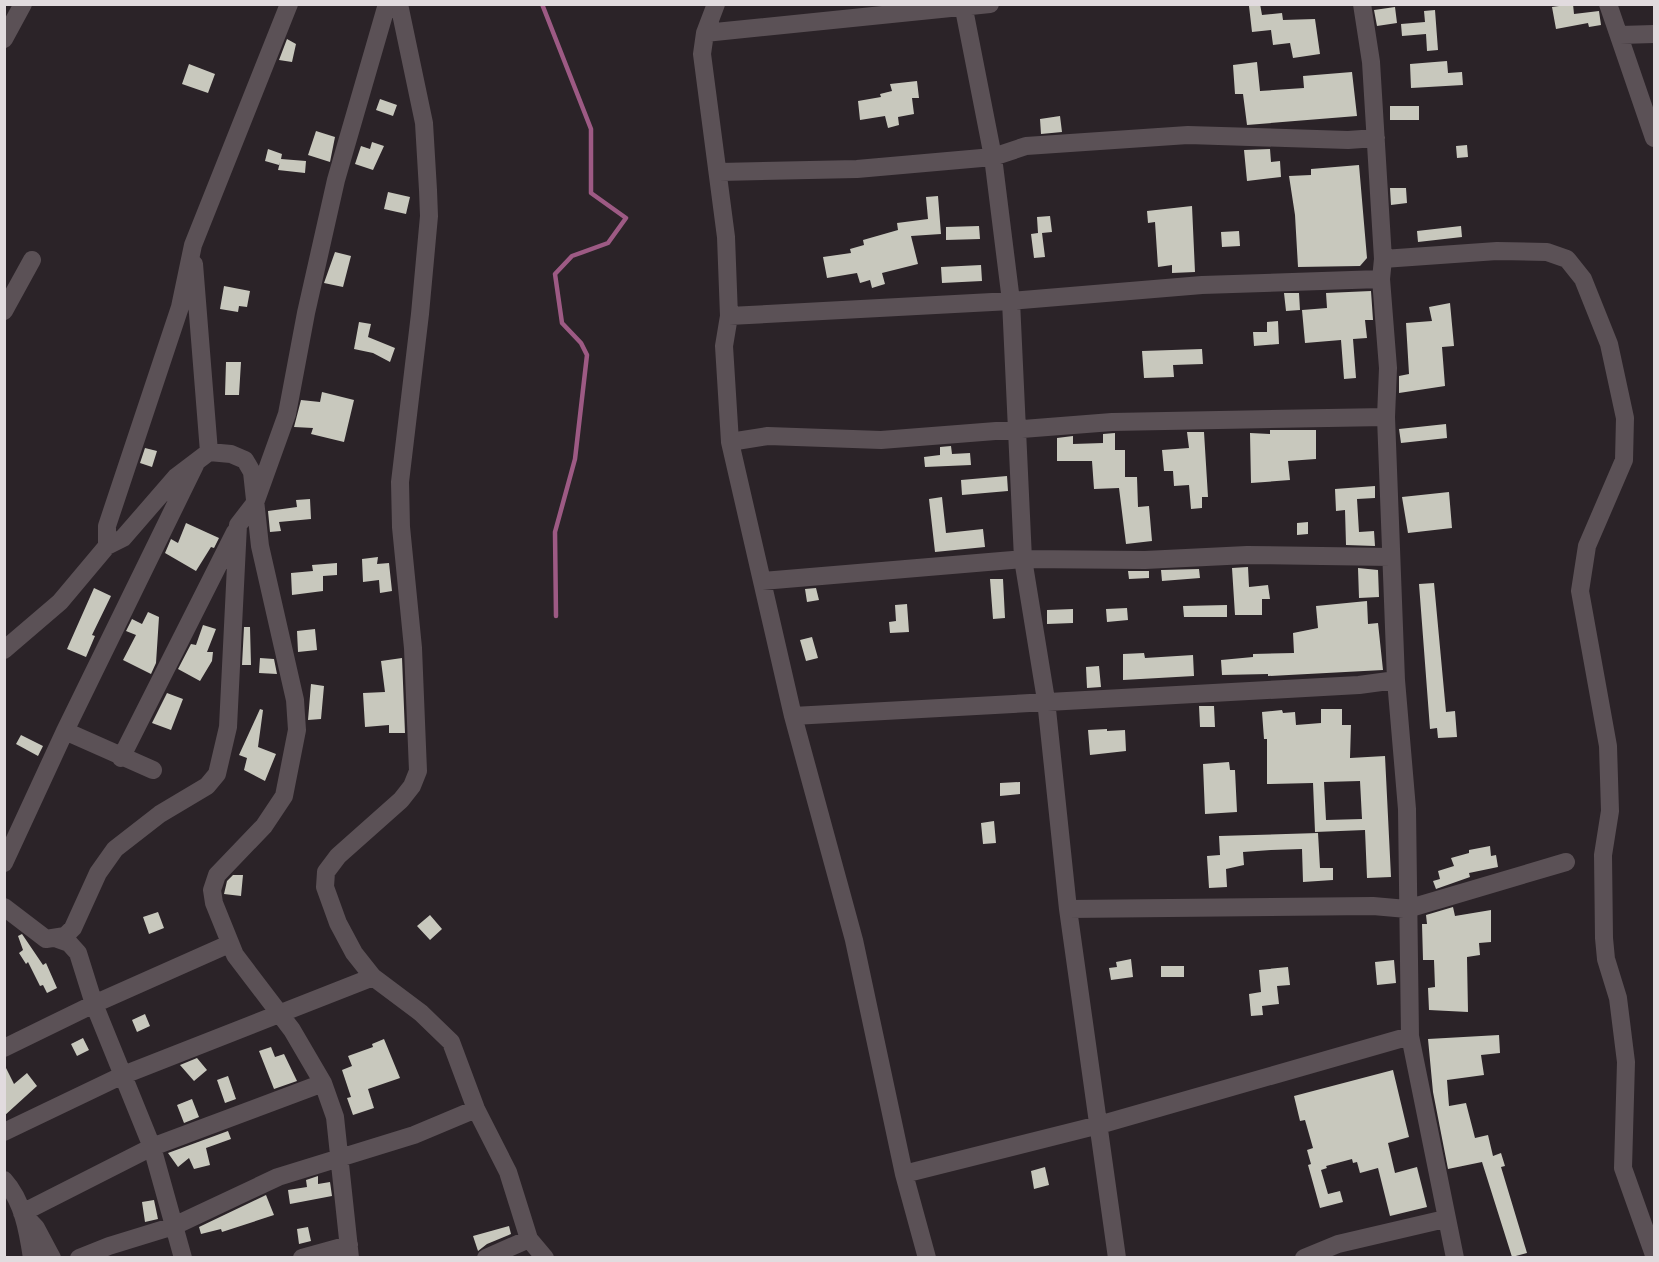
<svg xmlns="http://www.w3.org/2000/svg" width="1659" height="1262" font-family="Rubik,sans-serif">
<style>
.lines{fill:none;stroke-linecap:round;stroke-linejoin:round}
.stream{stroke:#9d5a84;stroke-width:4.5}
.building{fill:#c8c8bd;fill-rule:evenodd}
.minor{stroke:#5b5156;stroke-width:18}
</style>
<rect width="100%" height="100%" fill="#2b2328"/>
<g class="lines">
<path class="stream" d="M542,4L591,129V193L626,218L608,243L572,256L555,274L562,323L581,343L587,355L575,459L555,532L556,616"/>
</g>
<path class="building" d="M1260,4L1262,15L1282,13L1283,20L1315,19L1320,54L1293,58L1290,43L1273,45L1271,30L1252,32L1249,6Z
M1573,4L1574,14L1599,11L1601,25L1589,27L1588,23L1556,29L1552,7Z
M1395,7L1397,23L1377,26L1374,10Z
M1435,10L1438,50L1427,51L1426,34L1402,36L1401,24L1425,22L1424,11Z
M287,39L296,44L292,62L279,60Z
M1447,61L1448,73L1462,72L1463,85L1411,88L1410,64Z
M1257,62L1260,91L1304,88L1303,76L1352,72L1357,116L1247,125L1243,94H1235L1233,65Z
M189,64L215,74L208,93L182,84Z
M917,81L919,98H912L914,114L898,117L899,125L888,128L885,116L860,120L858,101L881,97L880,94L892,91L890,84Z
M380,99L397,105L393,116L376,110Z
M1390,106H1419V120H1390Z
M1060,116L1062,132L1041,134L1040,119Z
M316,131L335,137L330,162L308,155Z
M372,142L384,146L373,170L355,164L361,146L370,149Z
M1467,145L1468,157L1457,158L1456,146Z
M268,149L282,154L281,159L306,161L305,173L278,170L280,162L279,165L265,161Z
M1270,149L1271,162L1280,161L1281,177L1247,181L1244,150Z
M1359,165L1367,258L1360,266L1298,267L1295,215L1289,176L1311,175V169Z
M1390,188H1406L1407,203L1391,205Z
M388,192L410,197L406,214L384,209Z
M938,196L941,234L911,236L918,264L882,273L885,284L872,288L870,280L860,283L857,273L827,278L823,257L851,253L850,249L864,245L863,240L898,230L897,223L928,219L926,197Z
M1192,206L1195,272L1172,273V265L1158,267L1155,222L1148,223L1147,211Z
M1050,216L1052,232L1042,233L1045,257L1034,258L1031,234L1038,233L1037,217Z
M979,226L980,239L946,240V227Z
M1461,226L1462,237L1418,242L1417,231Z
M1239,231L1240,246L1222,247L1221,232Z
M335,252L351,256L343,287L324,283Z
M981,265L982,281L942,283L941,267Z
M224,286L250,291L247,307L239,306L238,312L220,309Z
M1371,291L1373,320H1365L1367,338L1353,339L1356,378L1344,379L1341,340L1305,343L1302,310L1327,308L1326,293Z
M1284,293H1299L1300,310L1286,311Z
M1450,303L1454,346L1442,347L1445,386L1399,393V376L1409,374L1406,323L1432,321L1429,307Z
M1278,321L1279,344L1254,346L1253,332H1267V322Z
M359,322L371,324L368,337L395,348L390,362L373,353L354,349Z
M1202,349L1203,364L1173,365L1174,377L1144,378L1142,351Z
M226,362H241L239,395H225Z
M322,392L354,400L344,442L311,434L313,428L294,427L301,400L320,402Z
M1446,424L1447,438L1401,443L1399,429Z
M1270,430H1316V459L1288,461L1290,480L1251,483L1250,433L1270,434Z
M1187,432H1204L1208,497H1202V508L1191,509L1189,485L1174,486L1173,471H1164L1162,450L1189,448Z
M1115,433V450H1125V477H1137L1138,507L1149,506L1152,541L1126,544L1119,488L1094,489L1092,461H1057V438L1073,436V444L1103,443V434Z
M951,446L952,454L970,453L971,465L925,467L924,457L940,455V447Z
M145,448L157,451L152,467L140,463Z
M1007,476L1008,491L962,495L961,480Z
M1375,486V498L1357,499L1359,532L1374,531L1375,546L1346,545L1345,510L1336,511L1335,489Z
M1449,492L1452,528L1408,533L1402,497Z
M942,497L946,533L983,529L985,547L935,552L929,499Z
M310,499L311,519L279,522L281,531L270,532L268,511L297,507L296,500Z
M1308,522V534L1297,535V523Z
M186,523L219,538L214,548L211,547L196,571L165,553L171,539L178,543Z
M378,557L377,564L389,563L392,591L380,593L379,580L363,582L362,559Z
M337,563V575L323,576V591L292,595L291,573L313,571L312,565Z
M1248,567L1249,587L1268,585L1270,599H1262V615H1235L1232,568Z
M1358,568L1378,570L1379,597L1359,598Z
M1199,569L1200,578L1162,581L1161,570Z
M1128,571H1149V578L1129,579Z
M990,579H1003L1005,618L993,619Z
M1434,583L1446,712L1455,711L1457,737L1438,738L1437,728L1430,729L1419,584Z
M94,588L111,596L92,635L95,636L86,657L67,649Z
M816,588L819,600L807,602L805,589Z
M1367,601L1368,624L1378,623L1383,670L1268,676V674L1222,675L1221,660L1253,657V654L1294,653L1293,633L1318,628L1316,606Z
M907,604L909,632L890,633L889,622L896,621L895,605Z
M1227,605V617H1184L1183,606Z
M1127,608L1128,620L1107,622L1106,609Z
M1073,609V623L1047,624V610Z
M148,612L159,617L156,663L151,674L123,660L136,635L126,631L132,619L142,624Z
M203,625L216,629L207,652H213L212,661L200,681L178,669L191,644L196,645Z
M244,627H250L251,665H242Z
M315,629L317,650L298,652L297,631Z
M812,637L818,658L806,661L800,640Z
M1144,653L1145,658L1193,655L1194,676L1123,680V654Z
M260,658L274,659L277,674L259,673Z
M402,658L405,733H389V725L365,727L363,693L385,692L381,661Z
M1099,666L1101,687L1087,688L1086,667Z
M311,684L324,686L321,719L308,720Z
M167,693L183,699L171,730L152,723Z
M1199,706H1214L1215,727H1200Z
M260,709L263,710L258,747L276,754L265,781L244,770L247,758L239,755Z
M1321,709H1342V725H1351L1350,758L1385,756L1391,877L1367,878L1365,830L1315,832L1313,783L1267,784V739H1264L1262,712L1282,710L1283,713L1295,712L1296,725L1321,723ZM1360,781L1362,819L1326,820L1324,782Z
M1107,729V731L1125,730L1126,751L1090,755L1088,730Z
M21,735L43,746L38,756L16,744Z
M1229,762L1230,770H1235L1237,812L1205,814L1203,764Z
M1020,782V794L1000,796V783Z
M994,821L996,843L983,844L981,823Z
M1318,833L1320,868H1333V880L1303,882L1302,849L1271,850L1243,852L1244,865L1226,869L1227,887L1209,888L1207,856L1220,855L1219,836Z
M1490,846L1491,856L1496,855L1498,867L1469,873L1470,877L1436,889L1433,881L1440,879L1438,871L1454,866L1451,858L1469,853V850Z
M233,875H243L241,896L224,894L227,881Z
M1453,907L1455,916L1491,910V942L1479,943L1480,955L1467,957L1468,1012L1429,1010L1428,988L1435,987L1434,960H1423L1422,924H1427L1426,915Z
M158,912L164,928L149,934L143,917Z
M430,915L442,929L430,940L417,926Z
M22,934L43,965L46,963L57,988L47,993L43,985L40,986L28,962L26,964L19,953L23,950L18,936Z
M1131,959L1133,977L1111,980L1109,968L1117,967L1116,962Z
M1394,960L1396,983L1377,985L1375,962Z
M1161,966H1184V977H1161Z
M1288,967L1290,985L1277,986L1279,1004L1262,1006L1263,1015L1251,1016L1249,994L1261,992L1259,970Z
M145,1014L150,1026L137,1032L132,1020Z
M1499,1035L1500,1053L1481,1055L1484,1075L1447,1080L1449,1106L1466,1103L1475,1138L1488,1135L1493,1156L1501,1153L1505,1166L1501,1167L1527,1253L1512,1257L1482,1162L1448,1169L1433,1092L1428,1039Z
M83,1038L89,1050L77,1056L71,1044Z
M384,1039L400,1078L368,1089L374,1108L353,1115L347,1098L351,1097L342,1070L352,1066L348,1056L373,1047L372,1044Z
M271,1047L275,1057L284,1054L297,1081L274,1089L259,1051Z
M197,1058L207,1070L194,1081L180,1065Z
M4,1064L14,1084L27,1073L37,1086L4,1116Z
M1393,1070L1409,1137L1388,1143L1395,1173L1417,1167L1427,1207L1390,1216L1378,1168L1360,1173L1357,1162L1353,1163L1352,1159L1326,1166L1327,1168L1321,1170L1328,1194L1340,1191L1343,1202L1320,1208L1308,1165L1311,1164L1307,1150L1313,1148L1305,1120L1300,1121L1294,1096Z
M228,1076L236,1099L225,1103L217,1080Z
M192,1099L199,1117L184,1123L177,1105Z
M228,1131L231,1139L206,1148L210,1165L194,1169L189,1158L178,1167L168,1153Z
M1045,1167L1049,1185L1034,1189L1031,1171Z
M318,1176V1184L330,1182L332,1196L290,1204L288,1190L307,1187L306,1180Z
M266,1195L274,1215L222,1232L221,1229L201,1234L199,1227Z
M154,1200L158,1219L145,1222L142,1202Z
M509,1226L511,1234L487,1244L478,1251L473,1236Z
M308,1227L311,1241L299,1244L297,1229Z"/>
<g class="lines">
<path class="minor" d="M289,4L193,245L180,307L107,526V546L123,538L176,477L209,452L231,454L245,460L252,472L260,546L295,700L297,730L284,796L264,826L217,875L212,890L214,903L235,955L292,1030L323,1083L335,1117L350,1258
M399,4L424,123L428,190L429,216L420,314L400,482L401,527L413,648L418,771L412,786L401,800L338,856L326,872L325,887L338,923L354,953L373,977L421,1013L451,1042L476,1109L508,1172L529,1239L545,1258
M716,4L705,33L702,54L726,237L729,316L724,346L730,442L793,716L854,940L904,1174L927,1258
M963,4L993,157L1011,301L1023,559L1046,700L1068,909L1117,1258
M1362,4L1371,62L1383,259L1381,279L1388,368L1386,417L1396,680L1407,809L1410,1036L1455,1258
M1608,4L1654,138
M705,33L990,4
M1620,35L1654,34
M4,39L23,4
M719,172L857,169L993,157L1026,146L1188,135L1348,140L1376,138
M1383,259L1497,251L1547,252L1567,259L1583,279L1609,344L1625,418L1624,460L1587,546L1580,591L1608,746L1610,811L1603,855L1604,938L1606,959L1618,998L1626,1062L1623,1168L1654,1255
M194,264L209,452
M4,311L32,260
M729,316L1011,301L1202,285L1381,279
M730,442L768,436L881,440L1112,422L1386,417
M762,581L1023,559L1145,560L1247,555L1391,557
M4,650L60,602L107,546
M793,716L1359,685L1396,680
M65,731L153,770
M121,758L235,532
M4,863L65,731L195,465
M4,907L46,939L65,936L73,928L98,873L115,849L160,814L207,786L217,774L228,727L238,525L255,503L287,414L306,313L336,180L387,4
M1068,909L1373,906L1407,909L1566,862
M55,938L69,943L78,953L94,1004L152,1147L183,1258
M4,1048L94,1004L229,944
M4,1132L121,1076L373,977
M904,1174L1099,1125L1410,1036
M4,1180C23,1201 28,1231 32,1258
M52,1258L36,1228L22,1213L152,1147L323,1083
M79,1258L109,1246L174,1226L278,1177L414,1135L476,1109
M302,1258L349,1245
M486,1258L529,1239
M1304,1258L1338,1244L1445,1219"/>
</g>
<rect width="1659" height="1262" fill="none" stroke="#e1dbde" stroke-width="12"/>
</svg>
